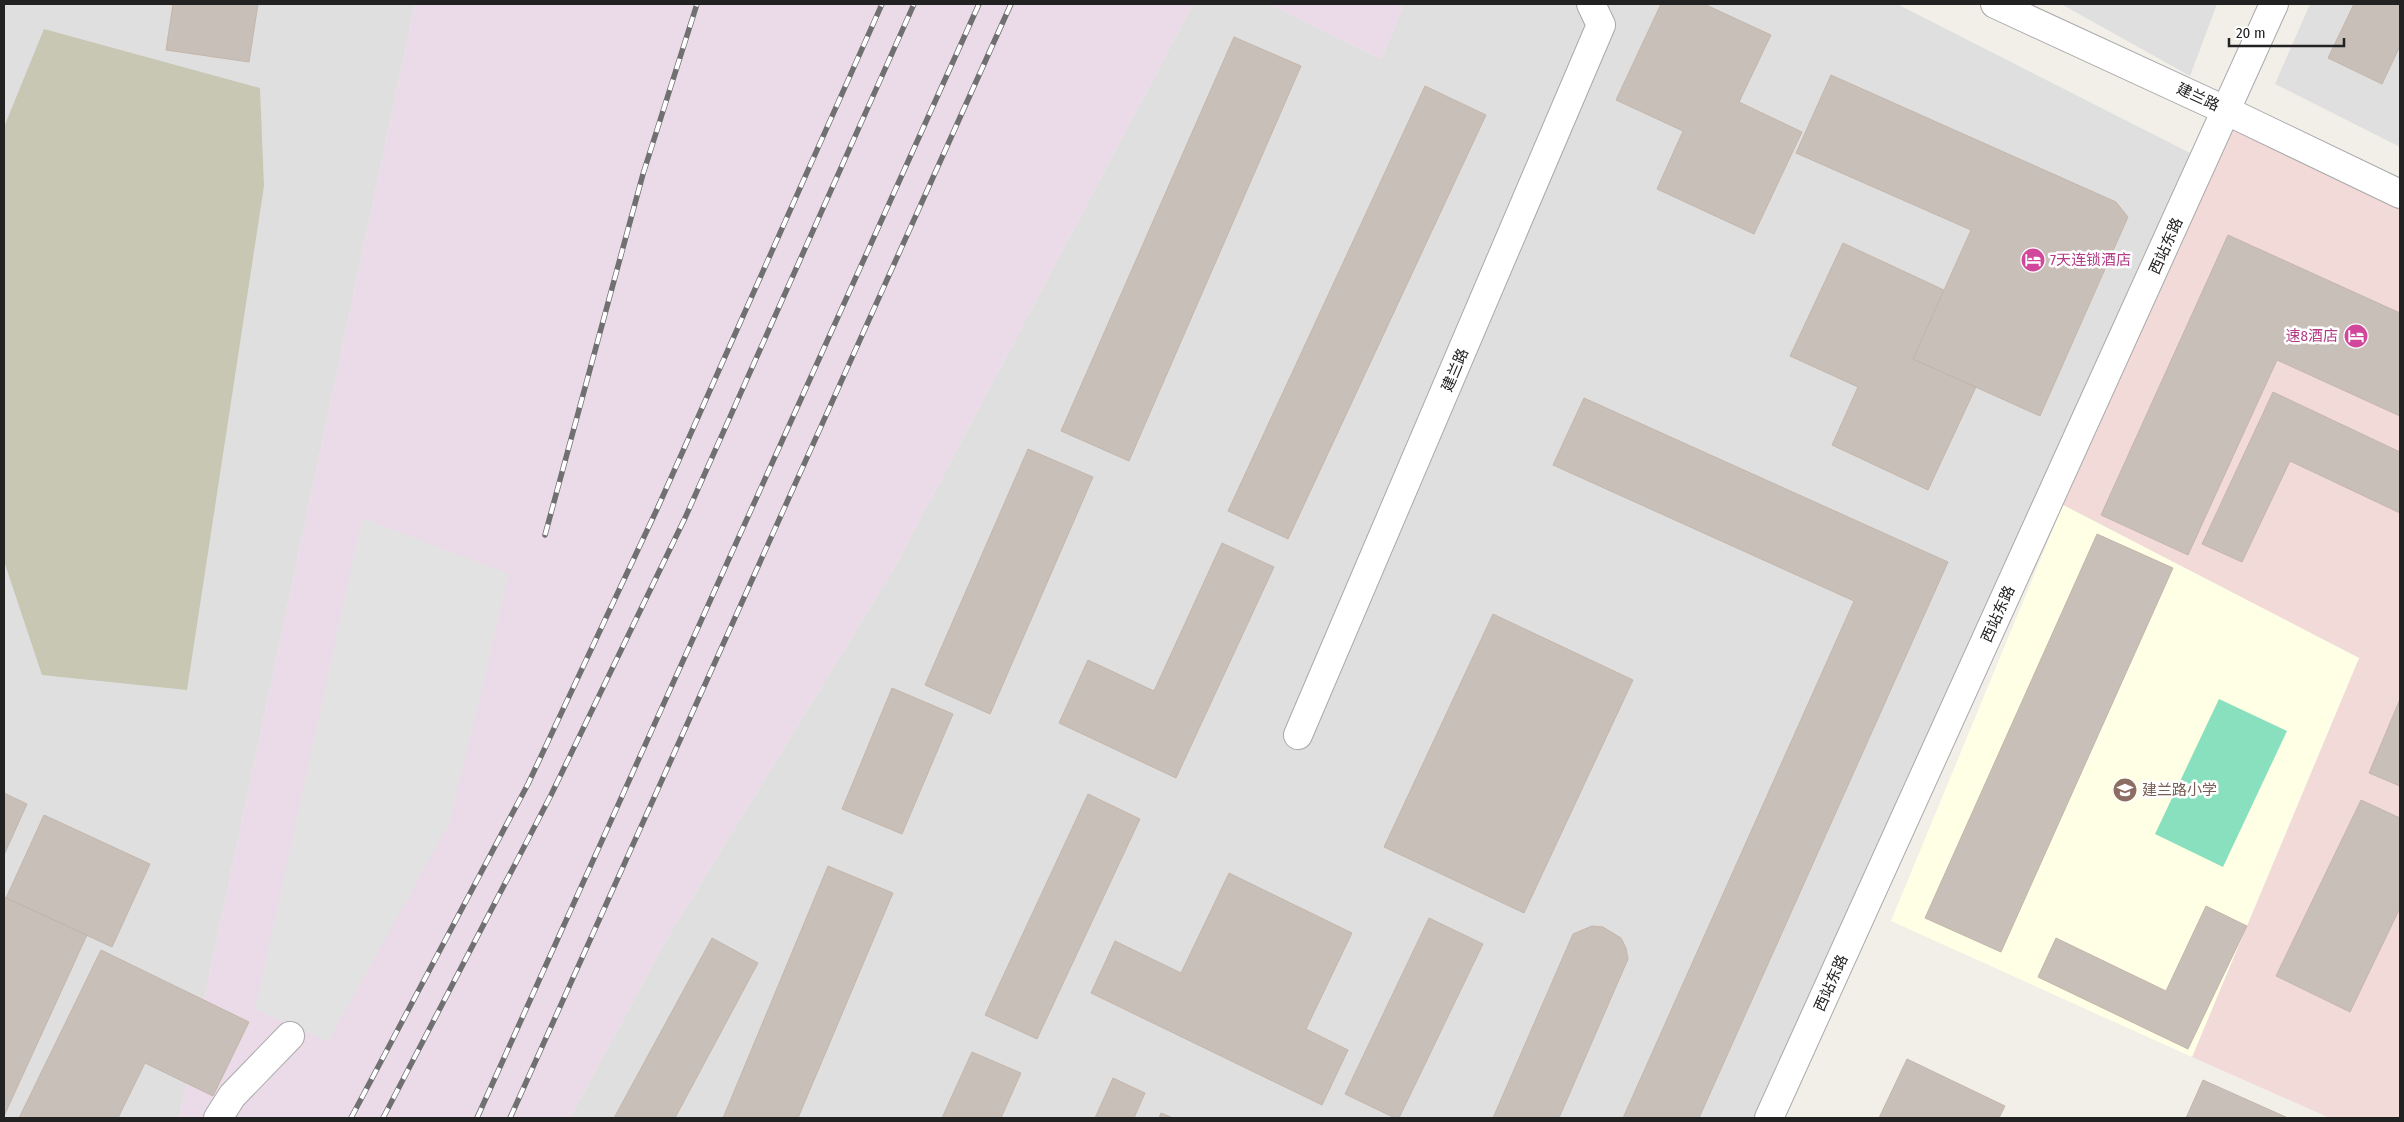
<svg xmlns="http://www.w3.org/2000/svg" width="2404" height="1122" font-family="'Fira Sans Condensed','Noto Sans SC',sans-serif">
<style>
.residential{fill:#e0dfdf}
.commercial{fill:#f2dad9}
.industrial{fill:#ebdbe8}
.education{fill:#ffffe5}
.construction{fill:#c7c7b4}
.pitch{fill:#88e0be}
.parking{fill:#e2e2e2}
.building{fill:#c7bfb8;stroke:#c4b6ab}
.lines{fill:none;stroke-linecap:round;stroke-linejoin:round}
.street-casing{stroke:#a9a9a9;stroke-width:30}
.street{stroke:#fff;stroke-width:28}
.rail-casing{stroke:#707070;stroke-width:5.5}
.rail{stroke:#fff;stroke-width:4;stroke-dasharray:11;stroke-linecap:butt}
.labels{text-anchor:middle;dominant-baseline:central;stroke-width:5;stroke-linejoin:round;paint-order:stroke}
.street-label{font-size:15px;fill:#222;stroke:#fff}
.hotel-label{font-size:15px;fill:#b23c85;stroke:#fff;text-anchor:start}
.education-label{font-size:15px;fill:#785e54;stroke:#fff;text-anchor:start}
</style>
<rect width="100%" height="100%" fill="#f2efe9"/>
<path class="residential" d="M4,4H415L179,1118H4Z
M1193,4H1269L1381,59L1404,4H1897L2194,155L1758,1118H570L666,940L893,570Z
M2061,4H2217L2190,76Z
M2310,4H2400V147L2275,84Z"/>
<path class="commercial" d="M2227,111L2400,198V1118H2330L2192,1057L2359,658L2063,505Z"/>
<path class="industrial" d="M415,4H1193L893,570L666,940L570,1118H179Z
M1269,4H1404L1381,59Z"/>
<path class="education" d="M2063,505L2359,658L2192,1057L1891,921Z"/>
<path class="construction" d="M44,29L260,88L264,186L187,690L42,675L4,561V127Z"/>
<path class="pitch" d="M2219,699L2287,731L2223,867L2155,834Z"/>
<path class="parking" d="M362,518L509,574L450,822L328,1042L255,1009Z"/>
<path class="building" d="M173,4H258L249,62L166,50Z
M1661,4H1704L1771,35L1739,102L1802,132L1754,234L1657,189L1683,131L1616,100Z
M2354,4H2400V46L2382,84L2328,58Z
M1234,37L1301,66L1129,461L1061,431Z
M1831,75L2116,202L2128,217L2040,416L1913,359L1971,230L1796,153Z
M1425,86L1486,115L1288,539L1228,511Z
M2228,235L2400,313V416L2277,360L2188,555L2101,515Z
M1843,243L1944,290L1913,359L1976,387L1928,490L1832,445L1858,387L1790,356Z
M2273,392L2400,452V513L2290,461L2242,562L2202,544Z
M1584,398L1948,562L1699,1118H1623L1854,601L1553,465Z
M1028,449L1093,477L990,714L925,685Z
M2097,534L2173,568L2001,952L1925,918Z
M1222,543L1274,567L1176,778L1059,723L1088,660L1154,691Z
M1493,614L1633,680L1524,913L1384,847Z
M892,688L953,714L902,834L842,809Z
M2400,699V786L2369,773Z
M4,793L27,804L4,855Z
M1088,794L1140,819L1037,1039L985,1015Z
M2361,800L2400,818V908L2350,1012L2276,976Z
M44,815L150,864L112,947L6,898Z
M828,866L893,893L798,1118H723Z
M1229,873L1352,933L1306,1029L1348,1050L1322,1105L1091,993L1115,941L1181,973Z
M4,897L87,935L4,1116Z
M2206,906L2247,926L2188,1049L2038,977L2056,938L2166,991Z
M1429,918L1483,944L1399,1118H1395L1345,1094Z
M1592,926L1603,927L1621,938L1626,948L1628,959L1559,1118H1493L1573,934Z
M712,938L758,963L675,1118H614Z
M101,950L249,1022L213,1096L145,1063L118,1118H19Z
M972,1052L1021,1073L1001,1118H942Z
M1907,1059L2005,1106L1999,1118H1879Z
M1113,1078L1145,1093L1134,1118H1095Z
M2203,1080L2288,1118H2186Z
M1161,1113L1173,1118H1159Z"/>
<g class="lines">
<defs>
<path id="street" d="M1995,4L2227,111L2400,194
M1298,735L1601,25L1591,4
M218,1118L232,1096L290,1036
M1769,1118L2274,4"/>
</defs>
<use href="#street" class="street-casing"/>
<use href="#street" class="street"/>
<defs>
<path id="rail" d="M545,535L643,174L697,4
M351,1118L528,784L658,507L882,4
M383,1118L551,795L685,518L914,4
M477,1118L979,4
M510,1118L1011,4"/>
</defs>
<use href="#rail" class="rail-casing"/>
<use href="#rail" class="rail"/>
</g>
<defs>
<symbol id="hotel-disc" viewBox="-11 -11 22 22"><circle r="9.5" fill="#d1479c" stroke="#fff"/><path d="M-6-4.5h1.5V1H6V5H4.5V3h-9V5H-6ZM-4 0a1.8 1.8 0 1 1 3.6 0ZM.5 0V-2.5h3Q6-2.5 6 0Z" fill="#fff"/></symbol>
<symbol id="school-disc" viewBox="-11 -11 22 22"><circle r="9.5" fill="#8d6e63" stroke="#fff"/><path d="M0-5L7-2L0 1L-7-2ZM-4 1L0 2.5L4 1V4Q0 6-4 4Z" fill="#fff"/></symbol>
</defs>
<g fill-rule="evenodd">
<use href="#hotel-disc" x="2019" y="246" width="28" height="28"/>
<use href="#hotel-disc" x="2342" y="322" width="28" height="28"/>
<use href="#school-disc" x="2111" y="776" width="28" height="28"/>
</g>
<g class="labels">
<g class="street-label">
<text transform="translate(2198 97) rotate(25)">建兰路</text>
<text transform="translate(2166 246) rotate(-66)">西站东路</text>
<text transform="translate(1455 370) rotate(-67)">建兰路</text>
<text transform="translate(1998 614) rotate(-66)">西站东路</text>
<text transform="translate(1831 983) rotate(-66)">西站东路</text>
</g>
<g class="hotel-label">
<text x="2050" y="260">7天连锁酒店</text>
<text x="2338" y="336" text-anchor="end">速8酒店</text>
</g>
<g class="education-label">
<text x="2142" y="790">建兰路小学</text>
</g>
</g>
<rect width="2404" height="1122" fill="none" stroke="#222222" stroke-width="10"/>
<path d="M2229 38v8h115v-8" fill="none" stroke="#222222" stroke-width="2.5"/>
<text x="2236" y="38" font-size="15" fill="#222222" stroke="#ffffff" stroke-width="4" paint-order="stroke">20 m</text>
</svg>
